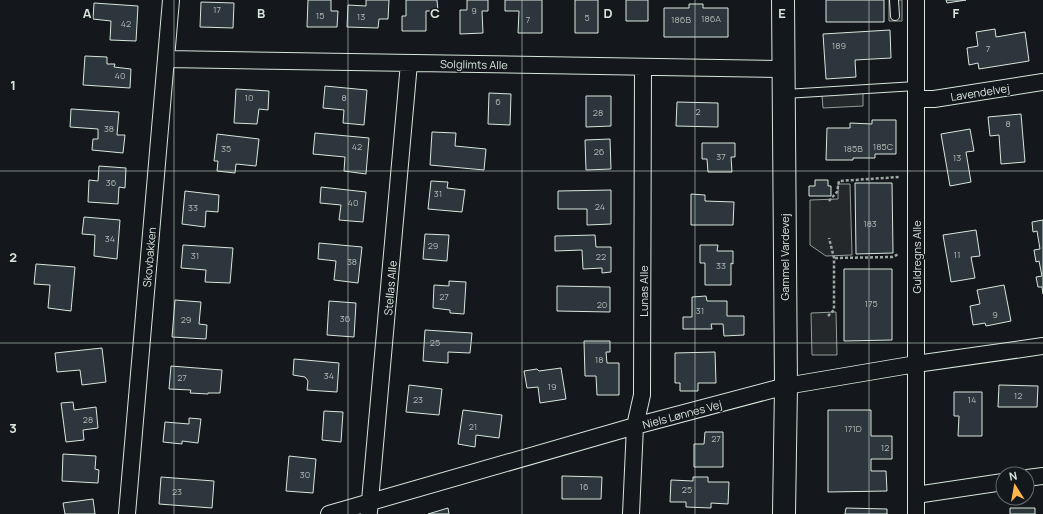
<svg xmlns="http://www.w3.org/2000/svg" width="1043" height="514" font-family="Manrope,sans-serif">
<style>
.parking{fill:#24282b;stroke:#939e99}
.building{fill:#2c363c;stroke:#d8e6dc}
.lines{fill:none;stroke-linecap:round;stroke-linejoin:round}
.lane-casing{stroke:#d8e6dc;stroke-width:10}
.street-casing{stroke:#d8e6dc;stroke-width:18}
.secondary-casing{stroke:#d8e6dc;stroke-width:24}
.path{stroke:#9da8a2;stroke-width:2.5;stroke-dasharray:3 2;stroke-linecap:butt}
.lane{stroke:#14181c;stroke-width:8}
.street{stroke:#14181c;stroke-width:16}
.secondary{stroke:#14181c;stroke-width:22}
.grid{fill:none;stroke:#d8e6dc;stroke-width:1;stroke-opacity:0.55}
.labels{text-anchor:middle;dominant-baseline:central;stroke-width:3;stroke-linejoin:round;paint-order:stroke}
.number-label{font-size:9px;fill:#adbab4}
.street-label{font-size:11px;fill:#d8e6dc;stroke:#14181c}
.grid-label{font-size:13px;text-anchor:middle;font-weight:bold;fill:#d8e6dc;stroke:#14181c;stroke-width:3;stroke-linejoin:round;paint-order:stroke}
</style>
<rect width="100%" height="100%" fill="#14181c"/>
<path class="parking" d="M889,0H902V21H889Z
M863,93V106L823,108L822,95Z
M838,184H850L852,255L826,256L810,245V200L838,199Z
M836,312L837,355H812L811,313Z"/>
<path class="building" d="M308,0H331V11H338L337,27H307Z
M366,0H389L388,19H379L378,28L347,27L348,5L366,6Z
M406,0H437L438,11H426V31H402V16H406Z
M467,0H488V11H482L483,33L460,34V10H467Z
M505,0H542V33H518L519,11H505Z
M575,0H598V33H575Z
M626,0H648V21H626Z
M826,0H884V22H826Z
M946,0H966L947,3Z
M201,2L234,3L233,28L200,27Z
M94,3L138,6L136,41L110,40L111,21L93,19Z
M689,4H703V8H728V37H664V8H689Z
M995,29L996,37L1025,32L1029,61L979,69L978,63L969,65L967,48L978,46L976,32Z
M890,30L891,58L855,60L856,77L826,79L823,34Z
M85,56L107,57V64H115L114,67L131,69L130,88L83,85Z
M325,86L367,90L364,125L343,123L344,110L323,108Z
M236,89L269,91L268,110L259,109L257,124L234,123Z
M489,93L511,94L510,125L488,124Z
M586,96H611V126L586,127Z
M677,102L718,103V127L676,126Z
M71,109L119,112L117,135H125L123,153L92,150L93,139H98V129L70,127Z
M1021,114L1025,162L1001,164L999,135L990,136L988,117Z
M872,120H896V154H875V158H853V160H826L827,128H850V123L872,124Z
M970,129L974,151L966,152L971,182L950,186L941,134Z
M432,132L456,133L455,146L486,149L484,170L430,165Z
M315,133L369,138L366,174L344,171L345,157L313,154Z
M217,134L259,139L256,166L236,164L235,173L217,171L218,161H214Z
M610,139L611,169L586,170L585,140Z
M702,143H735V157H731L732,172H708L707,159H702Z
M99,166L126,168L125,188L119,187L118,204L88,202L89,180L98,181Z
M815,180H828V186H831V196H809V186H815Z
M431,181L448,182L447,188L465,190L462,212L428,209Z
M855,183H892L893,253L856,254Z
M321,187L366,192L363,222L339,220L341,205L320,203Z
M611,190V224L587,225V209H558V191Z
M185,191L219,195L218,212L206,211L205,227L182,224Z
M691,194L705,195V201L734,202L733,225H691Z
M84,217L120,220L117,259L94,256L95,235L82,234Z
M1043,220V294L1042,287H1038L1036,277L1042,276L1039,261L1036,262L1034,250L1040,249L1037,231L1033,232L1032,222Z
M976,230L980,256L971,257L975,278L951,282L943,235Z
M425,234L449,235L447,261L423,259Z
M595,235L596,247H611V272L602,273V268L583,269L582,250L555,251V236Z
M319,243L362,247L358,283L334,280L336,261L318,259Z
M183,245L233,248L230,283L205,282L206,270L181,268Z
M700,245H718L717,251H733V264L731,263V285H705V263H700Z
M36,264L75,267L71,311L48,308L50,285L34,284Z
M844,269H892V340L844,341Z
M449,281L466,282L464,314L450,313V310L433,308L434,285L449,286Z
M1004,285L1011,321L986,326L985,323L973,325L970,306L980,304L977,290Z
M557,286L610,287V312L557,311Z
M706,296L707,301H727V316H744V335L724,336L723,324H711L712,329H683V317H692V297Z
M175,300L201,302L199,324L207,325L206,339L172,337Z
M329,301L356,303L354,337L327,335Z
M425,330L472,333L470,353L448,352V363L423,361Z
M584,341H610V352H606L607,363H619V395H597L596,376H585Z
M102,348L106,382L82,385L80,370L57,372L55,353Z
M715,352L716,383H698V391H680V383H675V353Z
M294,359L339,363L337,392L307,390L308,381L305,377L293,375Z
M171,366L222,370L220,393H208V394L190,393L191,390L169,389Z
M561,368L566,399L540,403L538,387L527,388L524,371L537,369L539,371Z
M409,385L442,389L439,415L406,412Z
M999,385L1038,386L1037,407H998Z
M954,392H982V436H958L959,416H954Z
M73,402L74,410L96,407L98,428L83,430L84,440L66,442L61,403Z
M463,410L502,415L499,438L476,435L475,447L458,444Z
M828,410H871V436H892V459H871V471H886L887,491L828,492Z
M324,411L343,412L341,442L322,440Z
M189,418L201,419L198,443L182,441V444L163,442L165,422L189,424Z
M705,432H723V467H694V444H704Z
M63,454L96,456L95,469L99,470L98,483L62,481Z
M289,456L316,459L313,493L286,491Z
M562,476L602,477L601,499H562Z
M161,477L214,481L212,508L159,504Z
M693,477H708V482H729L728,504L711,503V508L686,507V502H670L671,480L693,481Z
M93,499L95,514H65L63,503Z
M448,508L449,514H428Z
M846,508L887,509V514H845Z
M1010,508H1035V514H1010Z"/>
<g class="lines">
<defs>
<path id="lane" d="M894,0L895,16
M785,94L916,86"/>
<path id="street" d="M916,0V514
M166,59L783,69
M916,99H934L1043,82
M1027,478L1043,476
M916,495L1003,482
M369,512L409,63
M127,514L171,0
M329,514L635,426L786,386L916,364L1043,346
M631,514L635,426L642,395L643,67"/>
<path id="secondary" d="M783,0L786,386L784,514"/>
</defs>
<use href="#lane" class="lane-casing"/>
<use href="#street" class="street-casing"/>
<use href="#secondary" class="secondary-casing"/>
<path class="path" d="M829,201L837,192L839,181L899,177
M835,258L892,257L899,254
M828,316L834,310V258L829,238"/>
<use href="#lane" class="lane"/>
<use href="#street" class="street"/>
<use href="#secondary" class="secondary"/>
</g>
<path class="grid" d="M174,0V514M348,0V514M522,0V514M695,0V514M869,0V514M0,171H1043M0,343H1043"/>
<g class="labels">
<g class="number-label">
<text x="217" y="9">17</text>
<text x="474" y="10">9</text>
<text x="320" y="15">15</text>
<text x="361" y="16">13</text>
<text x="587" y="17">5</text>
<text x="711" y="18">186A</text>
<text x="528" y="19">7</text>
<text x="681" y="19">186B</text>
<text x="126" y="23">42</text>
<text x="839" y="45">189</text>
<text x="988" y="48">7</text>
<text x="120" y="75">40</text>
<text x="249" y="97">10</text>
<text x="344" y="97">8</text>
<text x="498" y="101">6</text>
<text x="698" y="111">2</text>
<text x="598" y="112">28</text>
<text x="1008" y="123">8</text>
<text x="109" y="128">38</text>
<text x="357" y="146">42</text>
<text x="883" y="146">185C</text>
<text x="226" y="148">35</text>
<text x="853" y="148">185B</text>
<text x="599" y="151">26</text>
<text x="721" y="156">37</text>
<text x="957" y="157">13</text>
<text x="111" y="182">36</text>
<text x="438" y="193">31</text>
<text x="353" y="202">40</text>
<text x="600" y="206">24</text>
<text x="193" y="207">33</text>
<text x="870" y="223">183</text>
<text x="110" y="238">34</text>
<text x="433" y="245">29</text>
<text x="957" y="254">11</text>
<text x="195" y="255">31</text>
<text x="601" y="256">22</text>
<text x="352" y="261">38</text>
<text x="721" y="265">33</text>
<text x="444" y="296">27</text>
<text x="871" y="303">175</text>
<text x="602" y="304">20</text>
<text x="700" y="310">31</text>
<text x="995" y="314">9</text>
<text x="345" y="318">36</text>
<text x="186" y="319">29</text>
<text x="435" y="342">25</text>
<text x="599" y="359">18</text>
<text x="329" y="375">34</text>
<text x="182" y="377">27</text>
<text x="552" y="386">19</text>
<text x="1018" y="395">12</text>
<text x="418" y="399">23</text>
<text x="972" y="399">14</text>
<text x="88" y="419">28</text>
<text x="473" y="426">21</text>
<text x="853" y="428">171D</text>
<text x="716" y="438">27</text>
<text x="885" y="447">12</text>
<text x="305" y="474">30</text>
<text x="584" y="486">16</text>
<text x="687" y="489">25</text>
<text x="177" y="491">23</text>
</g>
<g class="street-label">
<text transform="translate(474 64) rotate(1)">Solglimts Alle</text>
<text transform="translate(980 92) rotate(-9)">Lavendelvej</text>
<text transform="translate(149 257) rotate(-85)">Skovbakken</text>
<text transform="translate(784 257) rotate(-90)">Gammel Vardevej</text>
<text transform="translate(916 257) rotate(-90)">Guldregns Alle</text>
<text transform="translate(390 288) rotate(-85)">Stellas Alle</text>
<text transform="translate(643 291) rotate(-90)">Lunas Alle</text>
<text transform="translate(682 414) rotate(-15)">Niels Lønnes Vej</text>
</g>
</g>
<g class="grid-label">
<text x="87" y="18">A</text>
<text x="261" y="18">B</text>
<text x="435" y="18">C</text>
<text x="608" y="18">D</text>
<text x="782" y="18">E</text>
<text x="956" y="18">F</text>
<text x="13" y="90">1</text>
<text x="13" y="262">2</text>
<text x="13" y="433">3</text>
</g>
<g transform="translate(1015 486) rotate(349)"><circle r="19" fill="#14181c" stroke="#626a69"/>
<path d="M0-3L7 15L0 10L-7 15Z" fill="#ffb74d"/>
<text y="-6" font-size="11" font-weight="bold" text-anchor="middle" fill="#d8e6dc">N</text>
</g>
</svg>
